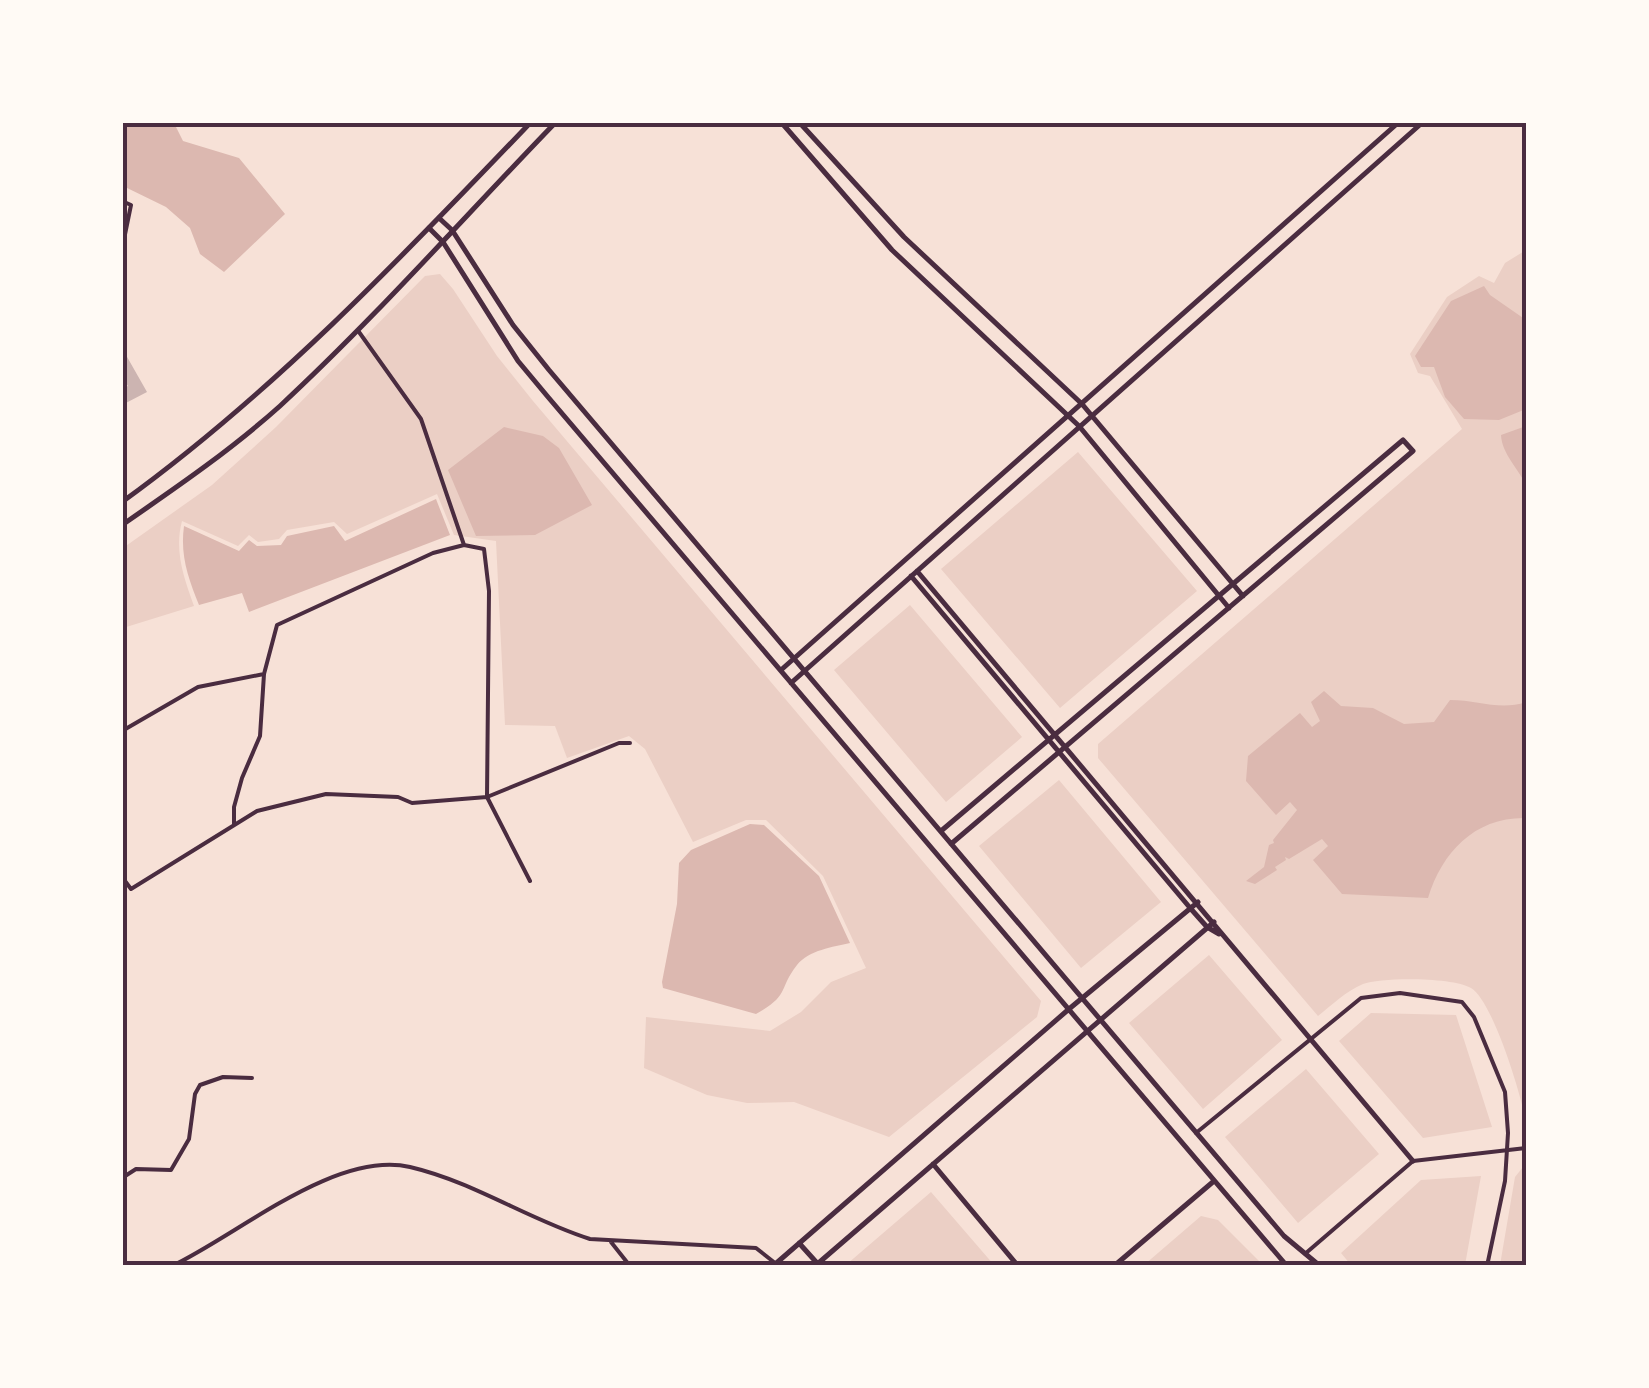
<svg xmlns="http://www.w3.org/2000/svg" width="1649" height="1388" font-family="'Fira Sans',sans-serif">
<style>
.green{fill:#ebcfc5}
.water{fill:#dcb8b0}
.building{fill:#ccb4b1}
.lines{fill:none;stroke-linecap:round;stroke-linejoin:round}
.minor{stroke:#4a2c40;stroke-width:4}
.tertiary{stroke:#4a2c40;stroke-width:5}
.secondary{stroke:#4a2c40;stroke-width:5}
.neatline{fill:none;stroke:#4a2c40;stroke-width:4}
</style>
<rect width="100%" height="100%" fill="#f7e1d7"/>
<path class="green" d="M1526,250V1123C1522,1097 1493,1001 1471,988C1453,977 1381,977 1363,984C1346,991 1332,1005 1318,1016L1098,758V744L1462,429L1430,376L1418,373L1410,354L1447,297L1479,276L1494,283L1505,263Z
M440,274L453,289L497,356L533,401L1041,1001L1037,1017L889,1137L794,1102L747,1103L707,1095L644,1068L646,1017L770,1031L801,1012L831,982L866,968L823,876L766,820H746L693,842L645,749L629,736L567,758L555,726L505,725L496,541L454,535L437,494L347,534L334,522L287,530L279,539L258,542L249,535L238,546L182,521C174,551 184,578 194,606L123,628V548L212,485L276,427L425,276Z
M1078,452L1197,591L1060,708L941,569Z
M910,605L1022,737L946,802L834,670Z
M1059,780L1161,902L1081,968L979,846Z
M1209,955L1282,1040L1203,1109L1129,1023Z
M1371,1013L1456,1015L1492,1127L1423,1138L1339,1041Z
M1306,1069L1379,1154L1298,1223L1225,1137Z
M1523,1167H1526V1265H1500L1515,1177Z
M1481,1176L1465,1265H1351L1341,1253L1421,1180Z
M931,1192L994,1265H849L847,1264Z
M1201,1216L1218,1220L1263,1265H1144Z"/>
<path class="water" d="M122,123H174L183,141L239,158L285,214L224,272L200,254L190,228L166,207L123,186Z
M1484,286L1490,295L1526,320V409L1499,420L1464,419L1445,397L1434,367H1421L1415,356L1451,301Z
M1526,426V485C1518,468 1502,454 1501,435Z
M504,427L543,436L559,448L592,505L535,535L476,536L448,470Z
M436,499L450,535L249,612L242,593L199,605C188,578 180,555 184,526L239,551L249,540L257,546L281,545L287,536L334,526L345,541Z
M1324,691L1341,706L1373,708L1404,724L1434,722L1450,700C1478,700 1500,711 1526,702V818C1475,817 1442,852 1428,898L1342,894L1313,860L1328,846L1322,839L1289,859L1285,857L1286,860L1275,867L1277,870L1255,884L1246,881L1264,867L1269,845L1274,843L1273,840L1297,810L1290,802L1276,815L1246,781L1248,756L1300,713L1312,727L1320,721L1311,702Z
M750,824L764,825L819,876L850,943C833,947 809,950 797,965C777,991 791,994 756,1014L663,988L662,982L677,904L679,863L691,850Z"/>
<path class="building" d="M122,348L147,392L122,405V389L128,386L122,377Z"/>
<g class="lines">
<path class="minor" d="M122,201L131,205L122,249
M359,332L421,419L464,545
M122,731L198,687L264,674
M122,877L131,889L257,811L326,794L398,797L412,803L487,797L489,591L484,549L464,545L433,553L277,625L264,674L260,736L242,778L234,807V825
M530,881L487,797L619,743H630
M1196,1133L1361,998L1400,993L1462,1002L1474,1017L1505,1092L1508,1133L1505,1181L1487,1266
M122,1178L136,1169L171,1170L189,1139L195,1094L200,1085L223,1077L252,1078
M611,1242L630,1266
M1306,1253L1413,1161L1526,1148
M172,1266C238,1235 335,1150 410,1167C474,1182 529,1220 590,1239L756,1248L775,1263"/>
<path class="tertiary" d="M781,122L892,250L1079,426L1229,608
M799,122L904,237L1082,404L1243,596
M439,218L452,230L513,325L549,370L1284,1236L1320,1266
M429,228L443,242L518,361L548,397L1287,1266
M917,571L1413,1161
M911,576L1191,909L1207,927L1219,934
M781,670L1399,122
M791,683L1423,122
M941,831L1403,440L1413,451L951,844
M933,1164L1018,1266
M799,1243L817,1263
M773,1266L1069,1009L1198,902
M815,1266L1214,922
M1114,1266L1214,1181"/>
<path class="secondary" d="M122,502C273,393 403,256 531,122
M122,525C177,487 231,450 280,406C377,316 464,217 556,122"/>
</g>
<rect width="1649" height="1388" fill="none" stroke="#fffaf5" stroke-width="250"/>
<rect x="125" y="125" width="1399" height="1138" class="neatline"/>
</svg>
